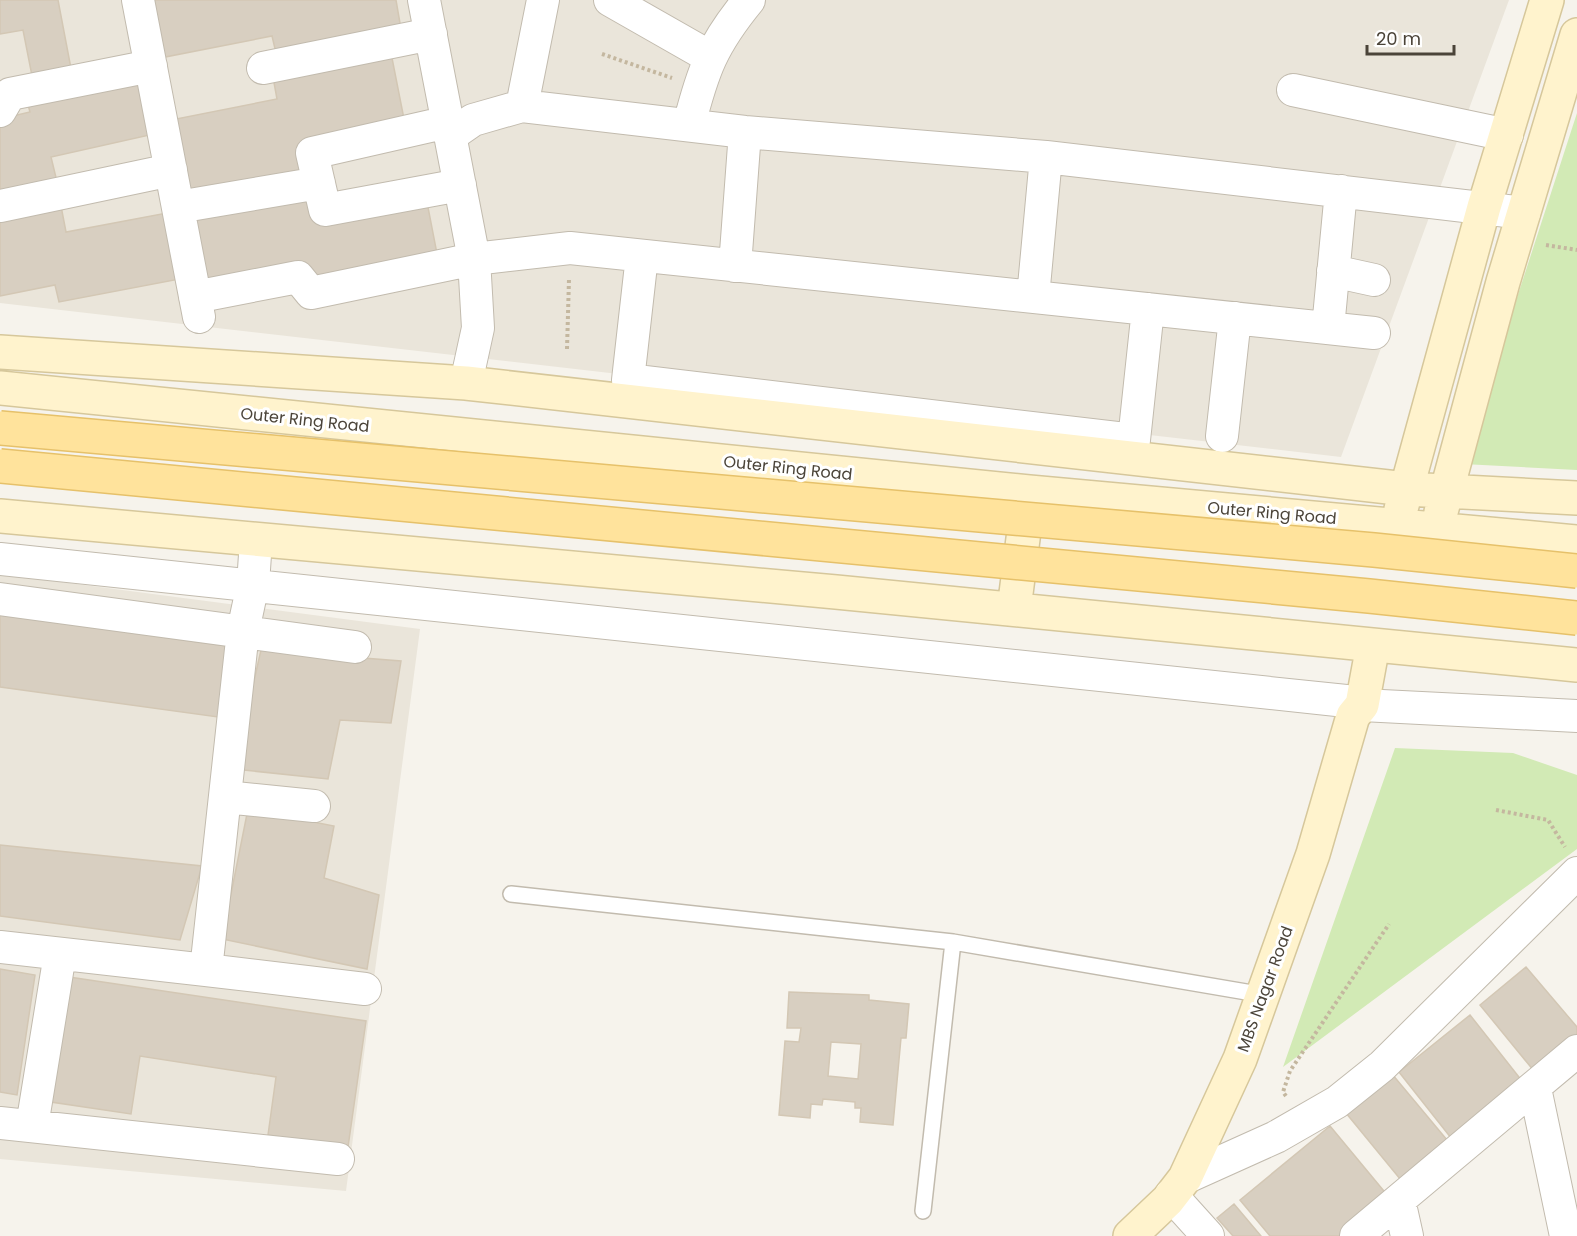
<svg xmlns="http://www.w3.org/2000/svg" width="1577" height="1236" font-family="Poppins,sans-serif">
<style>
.residential{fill:#eae5da}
.green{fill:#d2eab5}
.building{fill:#d8cfc1;stroke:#d3c7b4;stroke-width:1.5;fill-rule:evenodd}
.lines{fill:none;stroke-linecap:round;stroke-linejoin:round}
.lane-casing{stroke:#c2bbae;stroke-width:18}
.street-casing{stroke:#c2bbae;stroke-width:34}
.secondary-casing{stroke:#d6c79b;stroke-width:36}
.path{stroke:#c4b79f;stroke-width:4;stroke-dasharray:3 3;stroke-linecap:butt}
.lane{stroke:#fff;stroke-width:15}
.street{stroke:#fff;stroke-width:32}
.secondary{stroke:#fff3cd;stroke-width:33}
.primary-bridge-casing{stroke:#e6c16a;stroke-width:36;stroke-linecap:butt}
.primary-bridge{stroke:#ffe39c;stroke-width:33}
.labels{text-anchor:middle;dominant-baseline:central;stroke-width:6;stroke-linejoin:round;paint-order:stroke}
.street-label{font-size:16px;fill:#4b4439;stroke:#fff}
</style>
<rect width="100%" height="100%" fill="#f6f3ec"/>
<path class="residential" d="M0,0H1509L1341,457L0,303Z
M0,574L420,629L346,1191L0,1159Z"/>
<path class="green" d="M1577,113V470L1463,464Z
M1395,748L1513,753L1577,775V849L1283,1067Z"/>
<path class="building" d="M0,0H58L73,79L34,86L23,30L0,34Z
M154,0H396L401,29L276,53L272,36L165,57Z
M391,53L406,129L308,172L187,196L171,120L277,99L273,77Z
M140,70L154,134L51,157L59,190L0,203V119L30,112L26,97Z
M316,192L426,197L439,264L313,288L203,291L189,217Z
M61,206L66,232L172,212L185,278L59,302L55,285L0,296V218Z
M0,615L227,646L218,717L0,687Z
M261,650L401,661L391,723L340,720L328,779L234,769Z
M248,809L334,826L324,878L379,895L367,969L222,939Z
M0,845L202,866L180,940L0,916Z
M1526,967L1577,1027V1035L1534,1071L1480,1005Z
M0,969L35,975L17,1095L0,1092Z
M69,977L366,1021L348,1147L268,1135L276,1077L140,1056L131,1114L51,1102Z
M789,992L869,995V1000L909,1004L906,1038H901L893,1125L860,1122L861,1108H855V1102L823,1099L822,1105L811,1104L810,1118L779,1115L785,1041L799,1042L801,1028H787ZM831,1042L861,1044L858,1079L828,1076Z
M1470,1015L1526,1086L1455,1143L1399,1072Z
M1392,1074L1452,1146L1405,1185L1346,1113Z
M1330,1126L1388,1196L1340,1236H1270L1240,1200Z
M1234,1204L1261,1236H1233L1217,1218Z"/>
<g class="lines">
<defs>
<path id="lane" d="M511,894L953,942L1264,995
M923,1211L953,942"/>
<path id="street" d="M138,0L199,317
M424,0L474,259L478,328L466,383
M610,0L710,57
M263,68L431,34
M1293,90L1507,135
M522,106L543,0
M0,111L10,94L151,66
M448,122L312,153L325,210L460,185
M689,125C703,70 712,45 749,0
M450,136L473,120L522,106L745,132L1046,157L1524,213
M0,206L171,170
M178,207L319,183
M642,256L628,380L1134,440L1148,309
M735,266L745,132
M1333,271L1374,280
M195,297L298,277L311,293L474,259L570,248L1374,333
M1033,297L1046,157
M1328,328L1341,191
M1222,436L1235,318
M0,559L1346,701L1362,705L1577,716
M0,599L355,647
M225,797L314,806
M0,947L206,970L243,631L253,584L256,540
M206,970L365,989
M1535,1088L1566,1236
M0,1123L338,1159
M32,1126L60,954
M1185,1178L1276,1137L1337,1102L1382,1066L1577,873
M1171,1195L1208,1236
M1399,1200L1407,1236
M1356,1236L1577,1051"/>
<path id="secondary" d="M0,352L466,383L1406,489L1577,498
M0,388L1029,492L1577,542
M1401,509L1484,207L1547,0
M1441,512L1503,282L1577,35
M0,516L836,592L1577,665
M1014,609L1029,492
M1130,1236L1168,1200L1185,1178L1240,1059L1313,854L1353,716L1362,705L1373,645"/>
</defs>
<use href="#lane" class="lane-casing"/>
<use href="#street" class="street-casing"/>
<use href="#secondary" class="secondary-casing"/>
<path class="path" d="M602,54L672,78
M1546,245L1577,250
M567,349L569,279
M1496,810L1548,820L1565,847
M1286,1096L1283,1092L1290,1071L1389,924"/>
<use href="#lane" class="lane"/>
<use href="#street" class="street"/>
<use href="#secondary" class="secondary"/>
<defs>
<path id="primary-bridge" d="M0,428L1374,550L1577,571
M0,466L1369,596L1577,618"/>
</defs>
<use href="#primary-bridge" class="primary-bridge-casing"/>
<use href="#primary-bridge" class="primary-bridge"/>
</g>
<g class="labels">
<g class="street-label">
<text transform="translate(305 420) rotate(6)">Outer Ring Road</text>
<text transform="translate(788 468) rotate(6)">Outer Ring Road</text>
<text transform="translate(1272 513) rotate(5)">Outer Ring Road</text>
<text transform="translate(1265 989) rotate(-70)">MBS Nagar Road</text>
</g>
</g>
<path d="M1367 45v9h87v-9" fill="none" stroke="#4b4439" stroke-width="3"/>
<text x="1376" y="45" font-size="18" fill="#4b4439" stroke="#ffffff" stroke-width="4.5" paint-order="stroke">20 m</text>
</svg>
